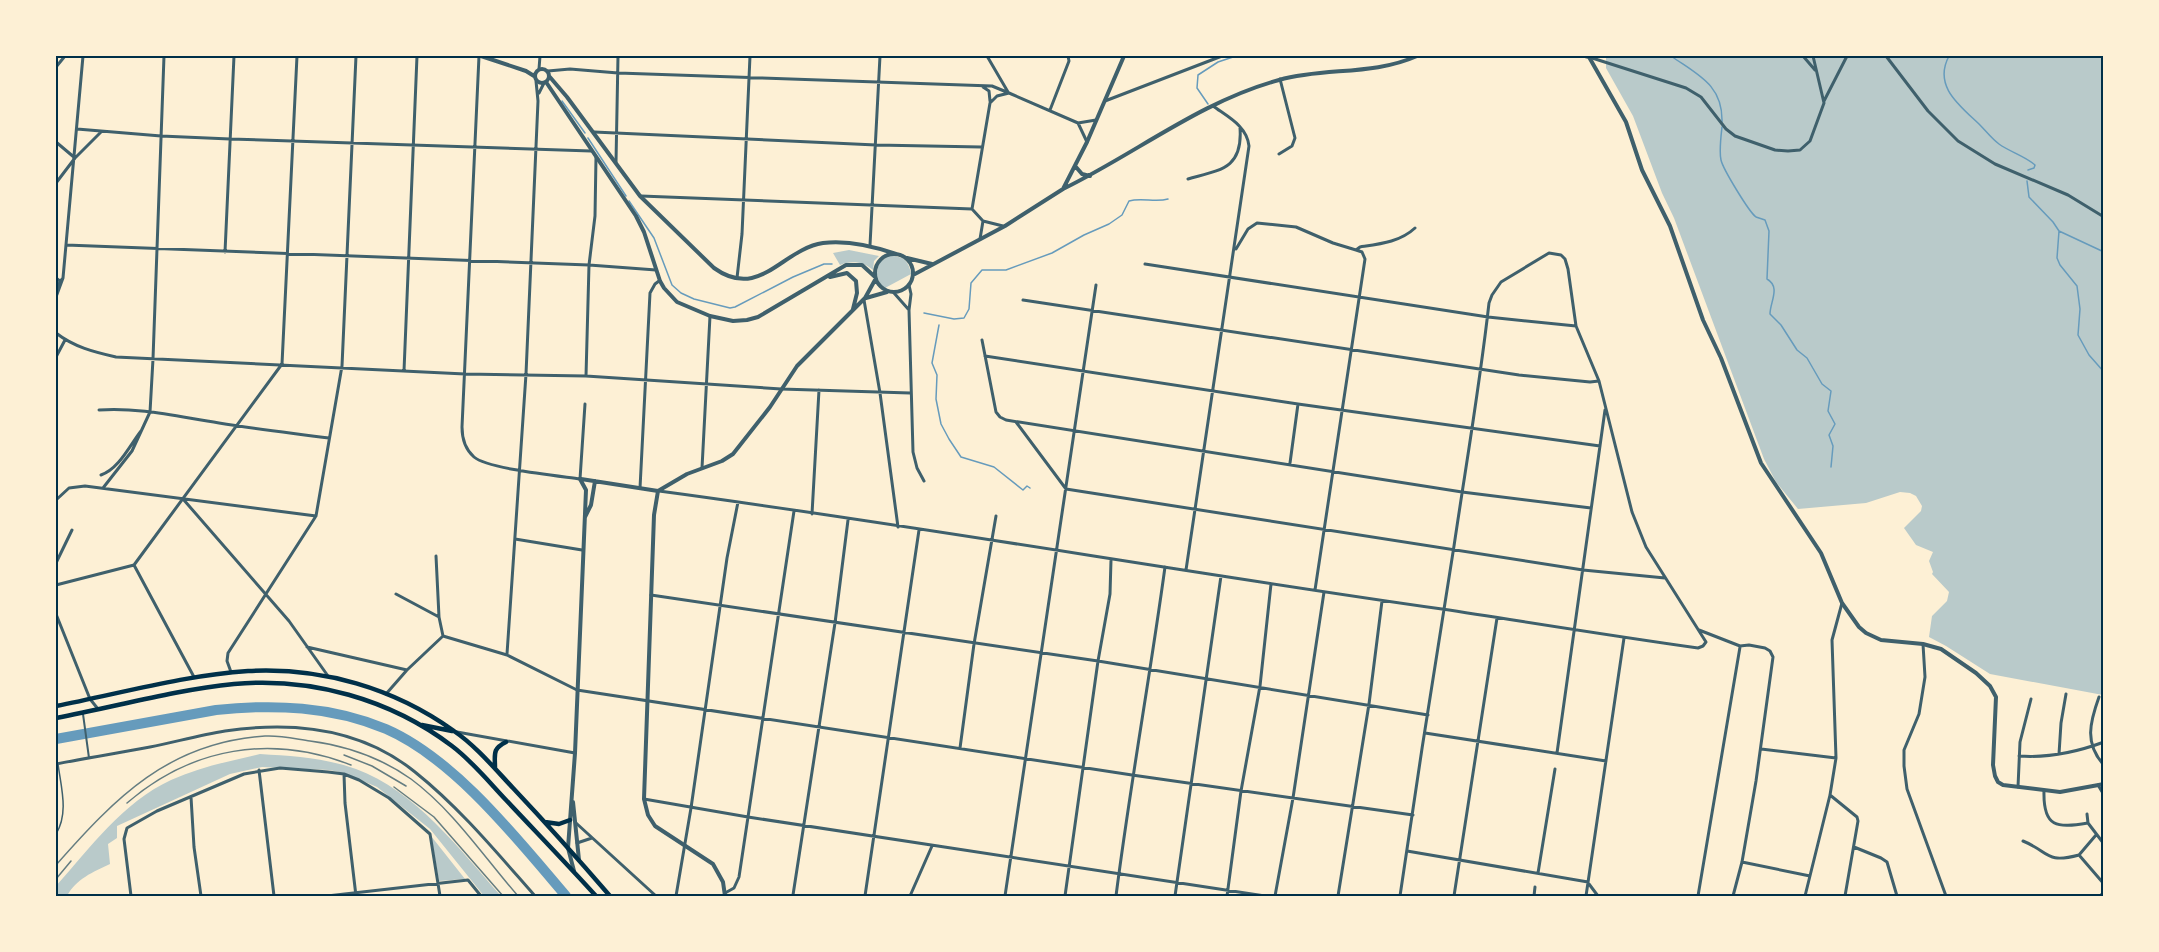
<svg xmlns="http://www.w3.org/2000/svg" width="2159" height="952" font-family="Karla,sans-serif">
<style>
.green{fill:#b9caca}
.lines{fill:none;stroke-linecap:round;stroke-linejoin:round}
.stream{stroke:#669bbc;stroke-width:1.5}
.river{stroke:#669bbc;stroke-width:10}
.service{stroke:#3f606c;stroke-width:1.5}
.pedestrian{stroke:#3f606c;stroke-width:2}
.minor{stroke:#3f606c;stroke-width:3}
.tertiary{stroke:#3f606c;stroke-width:4}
.primary{stroke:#003049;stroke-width:4.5}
.rail{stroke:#657d81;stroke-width:1.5}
.neatline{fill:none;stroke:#003049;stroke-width:2}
</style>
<rect width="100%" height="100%" fill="#fdf0d5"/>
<path class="green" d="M1606,56H2103V695L1990,674L1946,646L1929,637L1932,616L1947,601L1949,592L1932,574L1933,572L1929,561L1933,552L1916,545L1904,528L1921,511L1922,506L1916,496L1910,493L1900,492L1866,503L1798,509L1776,482L1764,459L1674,218L1662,193L1633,116L1606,68Z
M849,250L879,256L874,261L873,270C864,262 852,260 840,265L833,253Z
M889,256C903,255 909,261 911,274L885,288C876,281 875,272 880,262Z
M260,754C293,756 325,758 356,769C415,790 461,851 501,896H484L430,829L377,787L344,773L329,770L262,767L230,774L117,826V838L108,844L110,864C93,872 76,879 67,896H56V886C90,848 123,802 171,780C200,767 230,761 260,754Z
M431,836L465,879L439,881Z"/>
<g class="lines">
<path class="stream" d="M1671,56C1698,75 1723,85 1722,122
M1949,56C1933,86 1959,105 1979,124C1986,131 1992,139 1999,144C2010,152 2025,156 2035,165L2034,168L2028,170
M562,101L585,133
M1208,104L1197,88L1198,75L1218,62L1236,56
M1722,127C1721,136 1719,151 1721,160C1723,169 1749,212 1756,217C1759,218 1762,219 1765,220L1769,231L1767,279C1781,287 1770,302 1770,314L1781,325L1797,350L1807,358L1822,384L1831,391L1828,411L1835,424L1829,435L1833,446L1831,467
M588,138L626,196
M2027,181L2029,197L2053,222L2059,231L2104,252
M629,201L654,238L672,285L681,293L694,299L730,308L735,307L793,277L824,264H832
M2059,231L2057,258L2060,265L2077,286L2080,309L2078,335L2089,355L2104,372
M924,313L954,319L964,318L969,309L971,283L982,270H1006L1052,253L1084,235L1109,224L1122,215L1129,201C1142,197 1155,203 1168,199
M939,325L932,363L937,375L936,399L941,424L949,439L961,457L994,467L1023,490L1027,486L1030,488"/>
<path class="river" d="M56,739L216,710C274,704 331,706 386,729C455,759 518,840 566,896"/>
<path class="service" d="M56,834C69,813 61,787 58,764"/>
<path class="pedestrian" d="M83,714L89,758"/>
<path class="minor" d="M479,56L462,427C462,439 465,449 474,457C488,469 559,476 580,479L585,404
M987,56L1008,92
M1803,56L1815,70
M1886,56L1928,111L1958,141L1995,164L2068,195L2104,217
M1589,57L1686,88L1701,97L1726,129L1735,136L1775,150L1788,151L1800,150L1810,141L1824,103L1813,56
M56,67L65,56
M539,69L540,56
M548,71L570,69L618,73L992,86L1009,93
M983,87L989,91L990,101
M539,93L544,83
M1105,101L1222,56
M1824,101L1847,56
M1050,110L1069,61L1068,56
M1078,123L1087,142
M77,129L161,136L230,139L591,151
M594,132L876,145L981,147
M56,142L75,158
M1279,154L1292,146L1295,138L1280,79
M616,162L618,56
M1188,179C1220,170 1243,169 1240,128
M56,183L75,158L101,132
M641,196L972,209
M1003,226L983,221L972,209L990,103L997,96L1009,93L1078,123L1096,120
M980,239L983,221
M66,245L589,265L656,270
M870,245L880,56
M1236,249L1248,229L1257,223L1296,227L1333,243L1356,250L1360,247C1380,244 1400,242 1415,228
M225,252L234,56
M1145,264L1488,317L1576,326
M56,278L61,282
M737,278L742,234L750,56
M909,285L911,294L909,310L913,452L917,468L924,481
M56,288L62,279
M894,293L909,310
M56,297L63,278L83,56
M864,300L880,393L898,527
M1023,300L1519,375L1590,382L1599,381
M56,333C74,347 94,352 116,357L465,374L586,376L781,389L910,393
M982,340L996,412L1000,417L1006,420L1462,492L1591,508
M985,356L1298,404L1600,446
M56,357L65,340
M404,371L417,56
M586,376L589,265L595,216L596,157
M99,410C139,407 179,417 219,423C255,429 292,433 329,438
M1016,422L1066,489L1583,570L1665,578
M1290,463L1298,404
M702,468L710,316
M101,475C119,469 130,445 141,431
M103,488L132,451L150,412L153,359L164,56
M640,488L650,293L655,284L659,281
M659,491C921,526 1181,572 1442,609C1527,622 1612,636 1698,648L1703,646L1706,642L1646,547L1632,512L1599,381L1576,326L1568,269L1565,259L1561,255L1549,253L1501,282L1492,295L1489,303C1480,384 1466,465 1454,546C1435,663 1417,779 1400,896
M183,499L289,621L328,676
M56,500L69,488L85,486L316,516
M812,514L819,390
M515,539L582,550
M436,556L439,617L443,636
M56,563L72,530
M134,565L194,677
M1186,570L1249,146C1247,126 1228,117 1213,106
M56,585L134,565L282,364L297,56
M1315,590L1365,259L1362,252L1356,250
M396,594L439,617
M651,595L1098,661L1428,715
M56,614L90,699L98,709
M1699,630L1740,646L1749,645L1765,648L1770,651L1773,657L1756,781L1742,862L1733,896
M443,636L507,655L577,690L1132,775L1413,815
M1923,644L1925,677L1919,714L1904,750V766L1907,789L1946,896
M307,647L407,670
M507,654L526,374L538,101L536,81
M231,672L227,661L228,653L316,516L342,366L356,56
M386,694L407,670L443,636
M2099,697C2090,722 2084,744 2104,765
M457,732L575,753
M1425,733L1606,761
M960,748L974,644L996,516
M1761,749L1836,758
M1557,753L1605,410
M2059,754L2061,723L2066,694
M2019,756C2047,758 2077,752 2104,742
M56,764C87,758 118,753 150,747C175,742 200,735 225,731C292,721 361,728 415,772C460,808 497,853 535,896
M259,770L274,896
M344,774L345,803L356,896
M2098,785L2104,795
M2018,787L2020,742L2031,699
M2044,791C2043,828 2057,828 2088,823
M1830,795L1857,817L1858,821L1845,896
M191,797L194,847L201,896
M644,799L748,817L1265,896
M2087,814L2088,823L2104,844
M576,823L656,896
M2023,841C2050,852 2045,864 2079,855L2104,884
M577,843L592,838
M1854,847L1881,858L1887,862L1897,896
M1407,851L1588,882
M2079,855L2096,835
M1742,862L1810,876
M1538,873L1555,769
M1589,884L1598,896
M725,893L734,888L739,877L794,511
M793,895L835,623L848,520
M131,896L124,839L127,828L157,811L244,774L280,768L328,772L344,774L359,780L389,798L430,834L440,896
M327,896L468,880L481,896
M676,896L691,808L727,558L738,502
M865,896L919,530
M910,896L932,846
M1005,896L1096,285
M1065,896L1098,661L1110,594L1111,560
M1116,896C1130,786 1150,677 1165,567
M1175,896L1221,576
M1227,896L1241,791L1260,686L1271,584
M1275,896L1293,798L1324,592
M1338,896L1369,704L1382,601
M1454,896L1497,618
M1534,896L1535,887
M1586,896L1624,638
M1698,896L1740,647
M1805,896L1830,795L1836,758L1832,640L1842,603
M2100,896L2104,892"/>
<path class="tertiary" d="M481,56L526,71L534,76
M1585,56L1589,57L1626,122L1642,170L1670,226L1703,320L1721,358L1761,463L1821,553L1842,603L1859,627L1866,633L1881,640L1923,644L1941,649L1976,673L1990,686L1996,697L1993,765L1995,776L1998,782L2003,785L2060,792L2104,784
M535 76a7 7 0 1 1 14 0a7 7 0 1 1-14 0Z
M549,76L567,97L640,196L714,268C760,301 782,249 823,243C848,240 873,246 896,254
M546,82L636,216L644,232L660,281L664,288L677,302L710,316L733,321L747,320L758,317L846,265H862L874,276
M1076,167L1082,174L1090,176
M1063,189C1135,154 1201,101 1279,80C1325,67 1372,76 1417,56
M875 273a19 19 0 1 1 38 0a19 19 0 1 1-38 0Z
M907,258L932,264
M913,275L1005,226L1063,189L1087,142L1124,56
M830,277L847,273L856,281L857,293L853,309
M866,298L887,292
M581,479L658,491
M658,491L654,515L644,799L648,815L655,826L713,864L723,882L725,896
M658,491L687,474L722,461L733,454L770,407L797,366L865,298L875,280
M585,517L591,505L595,481
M573,802L579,860
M574,871L568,848L575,753L586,490L580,479"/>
<path class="primary" d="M56,706C118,694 185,675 248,671C322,667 394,688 454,731C476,746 495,769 513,788C546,823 579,860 610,896
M56,718C115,707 174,690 234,684C311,677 390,699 452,746C472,761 489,782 506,800C536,832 567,864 596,896
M422,725L452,731
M495,768C495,754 492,749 506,742
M545,822L559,824L570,820"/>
<path class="rail" d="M344,755L372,766L406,786
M394,787L434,817L503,896
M127,803C192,747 271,734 351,765
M56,865C115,798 169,742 265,736C280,735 296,739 310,741C348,746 380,757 411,779C453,810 484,857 518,896
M56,879L71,861"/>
</g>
<rect width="2159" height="952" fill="none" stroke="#fdf0d5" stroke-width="114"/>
<rect x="57" y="57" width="2045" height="838" class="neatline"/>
</svg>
